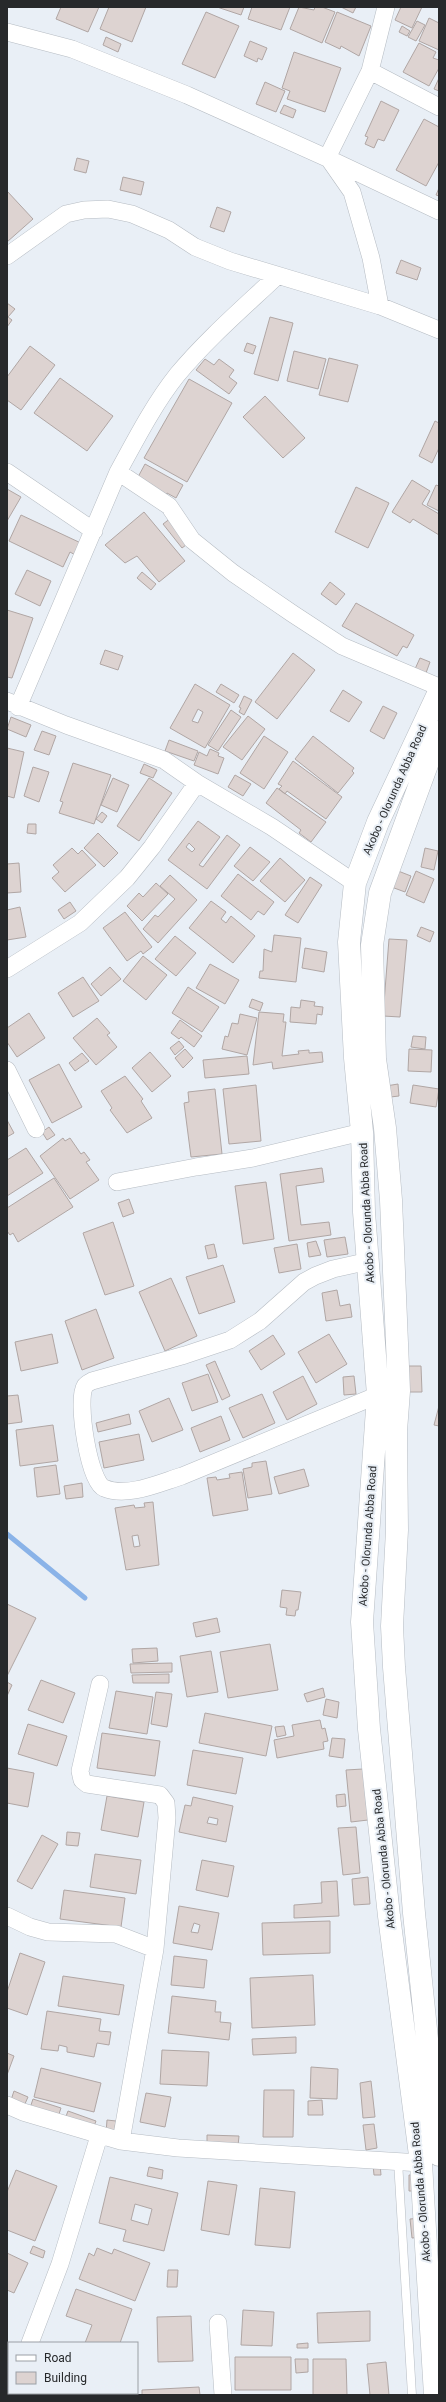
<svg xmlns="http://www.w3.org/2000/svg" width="446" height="2402" font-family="Roboto,sans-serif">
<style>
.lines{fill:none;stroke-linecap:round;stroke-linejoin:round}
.stream{stroke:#8ab3e8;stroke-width:5}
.building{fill:#ddd3d1;stroke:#b0a6a4;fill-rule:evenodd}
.lane-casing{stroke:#b6bcc3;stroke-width:9}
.street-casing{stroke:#b6bcc3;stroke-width:18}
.secondary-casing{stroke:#b6bcc3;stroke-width:23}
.lane{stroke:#fff;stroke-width:8}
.street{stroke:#fff;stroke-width:17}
.secondary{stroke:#fff;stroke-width:22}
.labels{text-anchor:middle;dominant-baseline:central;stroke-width:4;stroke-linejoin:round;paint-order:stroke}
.street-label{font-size:11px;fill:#27292b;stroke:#e9eff6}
</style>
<rect width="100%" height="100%" fill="#e9eff6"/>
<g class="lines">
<path class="stream" d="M7,1534L85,1598"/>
</g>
<path class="building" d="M61,7H99L88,32L56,19Z
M109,7H146L132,42L100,29Z
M217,7H244L241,15Z
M252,7H290L281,30L248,19Z
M299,7L314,10L315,7H322L335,12L322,43L290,29Z
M341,7H356L353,13Z
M401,7H422L412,28L395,20Z
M206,12L239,26L215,78L182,64Z
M337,12L371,26L359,56L341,46L340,49L325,42Z
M429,18L439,23V50L419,41Z
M417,21L425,25L416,41L408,37Z
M402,26L410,31L407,36L399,32Z
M106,37L121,44L118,52L103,45Z
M250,41L267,48L262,60L258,58L257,62L244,56Z
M419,43L436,52L433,58L439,60V68L429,86L403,72Z
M294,52L341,68L325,112L287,99L290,91L282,88Z
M439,78V91L434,89Z
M265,82L285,91L276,112L256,104Z
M381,101L399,110L384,141L378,139L374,148L365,144L368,137L365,136Z
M284,105L296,110L293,118L280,113Z
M424,119L439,127V162L426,186L396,170Z
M77,158L89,161L86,173L74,170Z
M123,177L144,182L141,195L120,190Z
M439,188V196L436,195Z
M7,191L33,219L7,242Z
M217,207L231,212L224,232L210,227Z
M401,260L421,268L417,280L396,273Z
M7,303L15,309L8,317L12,320L7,327Z
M270,317L293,323L278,381L254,374Z
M247,343L256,346L253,354L244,351Z
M30,346L55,365L21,410L7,400V377Z
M294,351L326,359L318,389L287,381Z
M329,358L358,365L348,402L319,395Z
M205,359L214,365L219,359L234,370L229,377L237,383L229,394L196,370Z
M60,378L113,416L87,451L34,413Z
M189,379L232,403L187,482L144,458Z
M265,396L305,438L283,458L243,417Z
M435,421L439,423V448L432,463L419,456Z
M145,464L183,485L176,498L167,493L164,498L138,477Z
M412,480L430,491L422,504L439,514V535L413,519L410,523L392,512Z
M436,485L439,486V511L427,505Z
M356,487L389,503L368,548L335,532Z
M7,489L21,497L7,521Z
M144,512L185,561L159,582L137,556L125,563L105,545Z
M21,515L83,544L77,556L70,552L63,567L9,541Z
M171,518L190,542L182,548L163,524Z
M27,570L51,581L40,606L15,594Z
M142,572L156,584L151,590L137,578Z
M330,582L345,594L336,605L321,594Z
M356,603L414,635L407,648L403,646L397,656L342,626Z
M7,610L33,618L12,678L7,677Z
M105,650L123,656L118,670L100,664Z
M293,653L315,670L277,719L255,702Z
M420,658L430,662L426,673L415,669Z
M195,684L230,705L205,748L170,728ZM198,709L203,712L198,723L192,721Z
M221,684L239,695L234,703L216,692Z
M343,690L362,702L349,722L330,711Z
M244,696L252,700L244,715L239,712L241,708L239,707Z
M383,706L397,713L384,739L370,731Z
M231,710L241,717L218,751L208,745Z
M248,716L265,729L242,760L223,747Z
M11,717L31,725L26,737L7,729Z
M42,731L56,736L49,755L34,750Z
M264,736L288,752L264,789L240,773Z
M313,736L354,768L352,771L354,773L338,793L295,759Z
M169,740L198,751L194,761L165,751Z
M7,742V748L24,752L14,798L7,796Z
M210,749L219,753L218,756L224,758L218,774L194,765L199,752L207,756Z
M293,761L342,797L326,819L287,791L285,794L279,789L282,786L278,784Z
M73,763L111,775L94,824L59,813L63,802L60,801Z
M144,764L157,770L153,778L140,773Z
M33,767L49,772L39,802L24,796Z
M235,775L251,784L243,796L228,787Z
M113,778L129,785L117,812L101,805Z
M149,778L172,793L139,841L117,826Z
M277,788L326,822L311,842L299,833L301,830L266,803Z
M102,812L107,816L102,823L96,819Z
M198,821L220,837L199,865L203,867L227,835L240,845L207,889L168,860ZM189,843L195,849L192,852L186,847Z
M28,824H36V834L27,833Z
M98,833L118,853L104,867L84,848Z
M250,847L270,862L253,881L234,866Z
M72,848L78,854L82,850L96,865L65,892L52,878L59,872L53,865Z
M425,848L438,851L434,870L421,867Z
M280,858L305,880L285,902L260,881Z
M19,863L21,892L7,893V864Z
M393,869L411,876L405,892L386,885Z
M416,871L434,879L424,903L406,895Z
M238,874L274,902L264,915L258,911L251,920L221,896Z
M170,875L197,900L158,943L143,929L155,915L158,917L175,899L160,886Z
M310,877L322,885L298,923L285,915Z
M156,883L168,894L142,921L127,906L139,893L143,897Z
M211,901L226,912L221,919L226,923L231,916L255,936L233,963L189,928Z
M70,902L76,911L64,919L58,910Z
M20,907L26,937L7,940V910Z
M125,912L152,947L143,954L141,951L127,961L103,928Z
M421,927L434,932L430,942L417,936Z
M274,935L301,938L296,982L259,978L260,971H263L264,949L272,952Z
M175,936L196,953L176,976L155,959Z
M389,939L407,940L400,1017L383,1016Z
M305,948L327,952L324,972L302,968Z
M143,956L167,975L146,1000L123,981Z
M210,964L239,980L225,1004L196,988Z
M110,967L121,979L101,996L91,984Z
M83,977L99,1001L73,1017L58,993Z
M188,987L219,1007L202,1032L172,1013Z
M252,999L263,1003L260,1011L249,1007Z
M301,1000L315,1002L314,1006L323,1007L322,1015L317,1014L316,1024L290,1022L291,1007L300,1008Z
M259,1012L284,1014L283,1022H286L282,1056L299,1054L298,1051L309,1050V1053L322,1052L323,1062L273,1069L272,1062L253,1065Z
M29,1013L45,1038L17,1057L7,1042V1028Z
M240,1014L257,1018L247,1055L222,1049L225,1036L228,1037L232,1023L238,1024Z
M97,1018L110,1033L107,1035L117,1047L96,1065L73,1038Z
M180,1020L202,1036L194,1047L181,1037L179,1039L171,1033Z
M413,1036L426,1037L425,1049L411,1047Z
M179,1041L184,1047L175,1055L170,1048Z
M185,1049L193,1058L183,1068L175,1058Z
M409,1049L432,1050L431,1072L408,1071Z
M150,1052L171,1076L152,1092L132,1068Z
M82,1053L89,1061L75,1071L69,1063Z
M247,1056L249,1074L205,1078L203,1060Z
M59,1064L82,1107L52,1123L29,1080Z
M125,1076L143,1099L141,1101L152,1118L127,1133L110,1110L112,1108L101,1091Z
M398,1084L399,1096L382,1098L380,1087Z
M256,1085L261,1141L229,1144L223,1089Z
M413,1085L439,1089L436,1107L410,1103Z
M215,1089L222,1154L191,1157L184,1103L189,1102L188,1092Z
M7,1120L14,1133L7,1137Z
M49,1127L55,1135L47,1140L42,1132Z
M63,1138L65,1141L70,1138L81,1154L84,1152L90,1160L86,1162L99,1180L70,1199L40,1156Z
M26,1148L43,1173L7,1196V1160Z
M322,1168L324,1182L296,1186L301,1225L329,1222L331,1235L289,1241L280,1174Z
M54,1178L73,1207L18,1242L13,1233L10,1235L7,1231V1208Z
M266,1182L274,1239L243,1244L235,1186Z
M129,1199L134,1213L123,1217L118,1203Z
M113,1222L134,1286L105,1295L83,1233Z
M345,1237L348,1254L327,1257L324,1240Z
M316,1241L321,1255L309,1257L307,1243Z
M214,1244L217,1257L208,1259L205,1246Z
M297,1244L301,1269L279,1273L274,1248Z
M223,1265L235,1302L199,1314L186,1277Z
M171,1278L197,1336L165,1351L139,1292Z
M337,1290L340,1306L350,1304L352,1317L326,1321L322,1293Z
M96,1309L114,1358L82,1370L65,1321Z
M52,1334L58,1363L21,1371L15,1342Z
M329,1334L347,1364L316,1383L298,1352Z
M273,1335L285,1354L261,1370L249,1351Z
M215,1361L230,1396L222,1400L206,1365Z
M406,1366H421L422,1392H407Z
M208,1374L218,1402L192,1411L182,1383Z
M303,1376L317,1404L287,1420L273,1392Z
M354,1376L356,1394L344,1395L343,1377Z
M262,1394L275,1423L243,1438L229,1408Z
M18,1395L22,1422L7,1424V1396Z
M169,1398L183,1430L152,1442L139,1411Z
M439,1406V1426L434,1425Z
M129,1414L131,1424L98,1432L96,1423Z
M221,1416L230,1440L200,1452L191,1428Z
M53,1425L58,1461L20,1466L16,1430Z
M139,1434L144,1460L104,1468L99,1442Z
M266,1461L272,1494L248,1498L243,1469L252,1467V1463Z
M56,1465L60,1494L37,1497L34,1468Z
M304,1469L309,1486L279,1494L274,1477Z
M242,1472L248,1510L213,1516L207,1478L216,1477L217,1480L230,1478L229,1474Z
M82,1483L83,1497L66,1499L64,1486Z
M153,1502L159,1565L126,1570L115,1508L134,1505L135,1508L145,1507L144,1503ZM138,1535L140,1546L134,1547L132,1536Z
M282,1590L301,1592L298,1610H296L295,1616L286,1615L287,1608L280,1607Z
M7,1604L36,1618L7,1676Z
M217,1618L220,1632L196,1637L193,1623Z
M270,1644L278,1690L228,1698L220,1652Z
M157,1648L158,1661L133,1663L132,1649Z
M211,1651L218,1692L187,1697L180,1656Z
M172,1663V1672L131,1673L130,1664Z
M169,1674V1683H133L132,1675Z
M41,1680L75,1693L63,1723L28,1710Z
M7,1682L12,1685L7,1696Z
M323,1688L325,1697L307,1702L304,1694Z
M116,1691L153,1697L147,1734L109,1728Z
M156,1692L172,1694L167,1727L151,1724Z
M326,1699L339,1702L337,1718L323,1715Z
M205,1713L272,1726L266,1756L199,1743Z
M320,1720L322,1729L325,1728L328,1741L323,1742L324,1749L277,1758L274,1740L294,1736L292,1725Z
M28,1724L67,1736L57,1766L18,1754Z
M284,1726L286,1735L277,1737L275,1727Z
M102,1733L160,1741L155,1776L97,1768Z
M332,1738L345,1739L343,1758L329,1756Z
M193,1750L243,1758L236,1794L187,1785Z
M7,1768L34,1773L28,1807L7,1803Z
M363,1769L368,1820L351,1822L346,1770Z
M345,1794L346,1806L337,1807L336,1795Z
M107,1796L144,1802L138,1837L101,1830Z
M193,1797L233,1806L226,1842L179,1832L185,1805L191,1806ZM209,1817L218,1819L217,1825L207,1823Z
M356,1827L360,1873L343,1875L338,1828Z
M67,1832L80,1833L78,1846L66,1845Z
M42,1835L58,1844L32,1889L17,1881Z
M95,1854L141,1860L136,1894L90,1887Z
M202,1860L234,1866L228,1897L196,1890Z
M368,1877L370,1904L354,1905L352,1879Z
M337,1881L339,1916L294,1918V1905L322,1903L321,1882Z
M64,1890L125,1898L121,1927L60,1919Z
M179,1906L219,1913L212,1950L173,1943ZM194,1923L200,1925L198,1933L191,1932Z
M330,1921V1953L263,1955L262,1923Z
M20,1953L45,1962L27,2015L7,2008V1992Z
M174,1956L207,1960L204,1988L171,1985Z
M313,1975L315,2025L252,2028L250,1978Z
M63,1976L124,1985L119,2015L58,2006Z
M172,1996L216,2001L215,2012H221L220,2022L231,2023L229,2040L168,2033Z
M47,2011L101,2019L99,2031L111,2032L109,2045L97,2043L94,2057L67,2052V2047L59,2045L58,2051L41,2049Z
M296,2037V2053L253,2055L252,2039Z
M162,2050L209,2052L207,2086L160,2084Z
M7,2053L14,2056L7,2075Z
M311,2067L338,2069L337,2099L310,2098Z
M41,2068L101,2083L94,2112L34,2097Z
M371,2081L375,2117L363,2118L360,2083Z
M264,2090H294L293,2137H263Z
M14,2091L28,2097L24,2106L11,2100Z
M146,2093L171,2097L165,2127L140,2122Z
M33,2099L61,2108L58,2117L30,2108Z
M322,2100L323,2115H308V2101Z
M68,2111L96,2121L93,2129L65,2119Z
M107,2120L116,2121L114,2133H106Z
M374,2124L377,2148L366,2150L363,2125Z
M207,2135L239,2136L238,2146L207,2144Z
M380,2164L381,2175H374L373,2165Z
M149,2167L163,2170L162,2179L147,2176Z
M16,2170L57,2186L35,2241L7,2230V2192Z
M409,2175H419V2191H409Z
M110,2177L178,2193L164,2251L123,2241L126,2230L99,2223ZM135,2204L152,2209L148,2225L131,2220Z
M208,2181L237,2185L229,2235L201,2230Z
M260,2188L295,2192L290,2248L255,2245Z
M421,2218L423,2237L412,2238L410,2219Z
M33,2246L45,2251L43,2258L30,2253Z
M97,2248L112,2254L114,2249L150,2263L135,2301L79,2279L89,2253L94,2256Z
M7,2253L28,2263L14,2293L7,2290Z
M168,2270H178L177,2287H167Z
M76,2289L132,2309L120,2343H85L92,2325L66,2316Z
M243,2310L274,2312L272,2346L241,2345Z
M370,2311V2341L318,2343L317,2313Z
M191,2316L193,2361L158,2362L157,2317Z
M308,2343V2348H297V2344Z
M235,2357H291V2390H235Z
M295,2359H308V2372L296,2373Z
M313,2359H346L347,2395H313Z
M386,2362L389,2395H370L367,2364Z
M199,2387L200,2395H142V2390Z
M49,2393H135L134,2395H48Z"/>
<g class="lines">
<defs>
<path id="lane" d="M398,2161L412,2395"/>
<path id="street" d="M7,32L72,49L187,95L327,158L439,211
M370,71L439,107
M327,158L370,71L386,7
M329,159L352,192L371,258L380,306
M7,256L66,214L84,210L108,209L132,214L169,230L195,247L230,261L380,306L439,330
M7,472L94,531
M118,472L169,506L192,540L233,573L293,614L342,646L439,687
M7,701L66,725L164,760L197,783L272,827L355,883
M18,707L118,472C136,439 154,404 177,375C207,339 243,308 277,276
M7,969L80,923L127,878L152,847L197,783
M7,1070L36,1129
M117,1182L196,1167L253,1158L362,1132
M369,1261L333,1269L315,1276L304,1282L260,1321L230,1340L185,1355L92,1381C90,1382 86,1384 85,1386C76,1400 89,1482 104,1488C127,1498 159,1483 182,1476L378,1395
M100,1684L80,1771L82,1780L87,1784L160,1795L166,1803L167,1818L155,1949L121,2141
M7,1916L30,1927L48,1932L116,1934L155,1949
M7,2105L23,2112L121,2141L178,2148L421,2163
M218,2323L223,2395
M30,2343L60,2264L99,2136
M10,2395L11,2393"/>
<path id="secondary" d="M439,732L380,893L372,945L375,1059L385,1128L391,1200L399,1391L396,1431L397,1530L392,1626L394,1667L414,1913L439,2155
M435,2395L421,2163L389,1916L369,1729L362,1622L378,1395L364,1212L362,1132L355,1058L349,942L355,883L378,822L439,692"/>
</defs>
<use href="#lane" class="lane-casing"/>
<use href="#street" class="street-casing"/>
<use href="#secondary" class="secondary-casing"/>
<use href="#lane" class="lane"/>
<use href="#street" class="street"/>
<use href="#secondary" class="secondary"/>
</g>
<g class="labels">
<g class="street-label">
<text transform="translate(395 790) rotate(-66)">Akobo - Olorunda Abba Road</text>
<text transform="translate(367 1213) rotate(-93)">Akobo - Olorunda Abba Road</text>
<text transform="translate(368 1536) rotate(-86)">Akobo - Olorunda Abba Road</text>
<text transform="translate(384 1859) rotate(-96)">Akobo - Olorunda Abba Road</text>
<text transform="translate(421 2192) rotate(-95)">Akobo - Olorunda Abba Road</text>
</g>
</g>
<rect width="446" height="2402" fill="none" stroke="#27292b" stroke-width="16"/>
<rect x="8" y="2342" width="130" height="52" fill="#e9eff6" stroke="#9ba0a5"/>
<rect x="16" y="2355" width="20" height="6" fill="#ffffff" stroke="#9ba0a5"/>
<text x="44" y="2362" font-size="12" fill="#27292b">Road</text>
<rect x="16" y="2372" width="20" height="12" fill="#ddd3d1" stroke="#9ba0a5"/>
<text x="44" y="2382" font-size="12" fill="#27292b">Building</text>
</svg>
